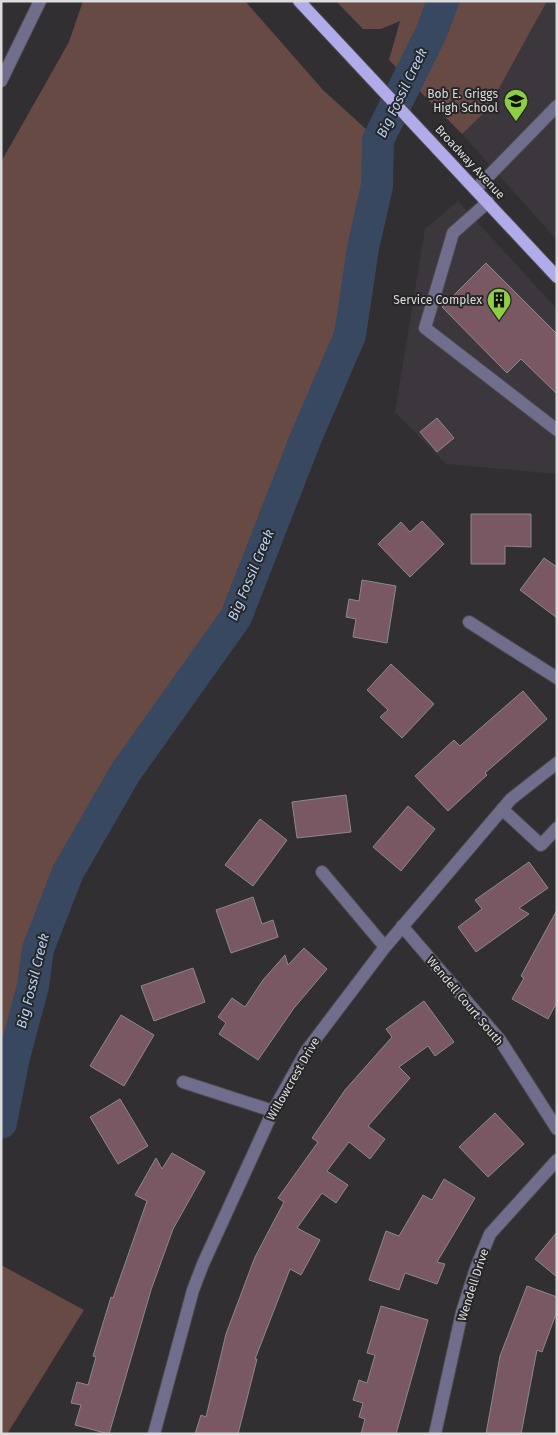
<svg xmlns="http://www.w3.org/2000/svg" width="558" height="1435" font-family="'Fira Sans',sans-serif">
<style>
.built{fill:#3c363d}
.green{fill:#684a45}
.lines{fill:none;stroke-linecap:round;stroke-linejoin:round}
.river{stroke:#374860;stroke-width:32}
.building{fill:#795863;stroke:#8c898a}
.minor-casing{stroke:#4d4b4d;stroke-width:14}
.major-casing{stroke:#4d4b4d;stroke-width:14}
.minor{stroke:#716e8d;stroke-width:12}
.major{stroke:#b2abea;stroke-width:12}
.labels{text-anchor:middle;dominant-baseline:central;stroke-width:4;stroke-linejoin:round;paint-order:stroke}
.poi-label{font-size:12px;fill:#dddcdd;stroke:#272627;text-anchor:end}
.street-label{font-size:12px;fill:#dddcdd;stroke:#272627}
.water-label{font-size:14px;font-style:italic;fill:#b4d0f6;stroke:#272627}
</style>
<rect width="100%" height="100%" fill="#312f31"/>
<path class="built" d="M545,1H557V240L462,134L487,110Z
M458,201L557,309V474L446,464L395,412L425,229Z"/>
<path class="green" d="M83,1H245L323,90L378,140L350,335L305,440L236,617L125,773L68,872L38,949L33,986L14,1057L1,1123V162L69,42Z
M336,1H547L487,110L462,134L389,60L400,21L381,29H363Z
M1,1265L84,1310L7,1434H1Z"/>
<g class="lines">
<path class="river" d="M1,1123L14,1057L33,986L38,949L68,872L125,773L236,617L305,440L350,335L363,248L377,186L378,140L431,33L443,1"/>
</g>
<path class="building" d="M486,263L557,334V394L521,359L507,373L442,307Z
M437,418L454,438L437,452L420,432Z
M471,514H531V547L505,546V564H471Z
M422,521L444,544L410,577L378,544L401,522L410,532Z
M544,558L557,567V618L520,590Z
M362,580L396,586L387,643L353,637L356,619L346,617L349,599L359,601Z
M391,664L434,704L402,738L380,717L388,710L367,690Z
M523,691L547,719L485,773L487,775L448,811L415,776L454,740L460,746Z
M346,795L351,832L297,838L292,802Z
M408,806L435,829L401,871L373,847Z
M260,819L287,840L253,886L225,865Z
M529,862L548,888L519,908L529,914L476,952L458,927L482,909L475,900Z
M253,897L262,924L273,920L278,937L231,953L216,910Z
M557,910V1002L548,1019L512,999L524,978L521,976Z
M304,948L327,969L294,1008L258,1060L219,1034L226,1023L218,1017L232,998L245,1007L263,980L285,955L288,965Z
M193,968L205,1002L154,1021L141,986Z
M424,1001L454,1042L435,1056L428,1046L399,1067L410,1078L368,1126L385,1139L370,1159L349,1142L327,1171L348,1185L336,1203L322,1193L297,1228L320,1240L301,1275L290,1269L255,1359H257L238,1434H195L201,1415L206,1417L226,1334L255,1257L284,1202L278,1198L318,1142L312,1138L345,1090L392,1037L386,1029Z
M121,1015L154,1035L124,1086L90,1066Z
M120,1099L148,1146L118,1164L90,1117Z
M495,1113L524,1144L488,1177L459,1147Z
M172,1153L205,1172L173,1229L151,1290L109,1434L75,1425L81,1405L71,1403L77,1382L88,1385L96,1357L93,1356L111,1297L113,1298L147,1201L135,1195L156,1158L162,1169Z
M444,1179L475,1198L437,1262L445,1264L437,1284L405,1273L399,1290L369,1280L386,1231L399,1236L423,1195L432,1200Z
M557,1232V1277L535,1259Z
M527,1286L557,1297V1311L542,1352L537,1350L521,1434H486L500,1356Z
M381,1306L428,1320L396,1434H361L365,1419L359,1417L363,1403L353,1400L359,1380L367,1383L375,1355L367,1353Z"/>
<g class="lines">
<defs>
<path id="minor" d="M1,81L40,1
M476,189L557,106
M488,202L453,233L425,328L557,430
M469,622L557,678
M502,809L541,845L557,828
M322,872L385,947
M402,926L500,1040L557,1129
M183,1082L273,1111
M154,1434L193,1290L203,1264L273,1111L307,1050L385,947L511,799L557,763
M435,1434L462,1312L476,1268L490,1234L557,1160"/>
<path id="major" d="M299,1L557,277"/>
</defs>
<use href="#minor" class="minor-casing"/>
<use href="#major" class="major-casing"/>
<use href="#minor" class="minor"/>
<use href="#major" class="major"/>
</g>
<defs>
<symbol id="school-pin" viewBox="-11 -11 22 30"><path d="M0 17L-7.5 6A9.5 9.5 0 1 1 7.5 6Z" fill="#8ece43" stroke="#272627"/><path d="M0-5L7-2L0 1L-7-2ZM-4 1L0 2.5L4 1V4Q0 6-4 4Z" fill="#111"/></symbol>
<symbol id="building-pin" viewBox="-11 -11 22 30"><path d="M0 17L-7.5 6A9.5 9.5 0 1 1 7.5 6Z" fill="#8ece43" stroke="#272627"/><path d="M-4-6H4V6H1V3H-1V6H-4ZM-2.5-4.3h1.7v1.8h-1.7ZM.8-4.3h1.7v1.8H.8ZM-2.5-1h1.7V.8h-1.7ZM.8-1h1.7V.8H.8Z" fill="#111"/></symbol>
</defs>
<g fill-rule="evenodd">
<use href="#school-pin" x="502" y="87" width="28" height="38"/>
<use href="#building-pin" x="485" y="286" width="28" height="38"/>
</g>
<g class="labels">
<g class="poi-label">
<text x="498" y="94">Bob E. Griggs<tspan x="498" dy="14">High School</tspan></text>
<text x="482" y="300">Service Complex</text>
</g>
<g class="street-label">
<text transform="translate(470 162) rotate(47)">Broadway Avenue</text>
<text transform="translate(465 1001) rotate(50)">Wendell Court South</text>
<text transform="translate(293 1079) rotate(-60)">Willowcrest Drive</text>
<text transform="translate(473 1285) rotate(-72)">Wendell Drive</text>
</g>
<g class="water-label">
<text transform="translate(402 93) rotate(-64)">Big Fossil Creek</text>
<text transform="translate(251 575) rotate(-67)">Big Fossil Creek</text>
<text transform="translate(33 981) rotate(-76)">Big Fossil Creek</text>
</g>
</g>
<rect width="558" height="1435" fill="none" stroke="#dddcdd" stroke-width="5"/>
</svg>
